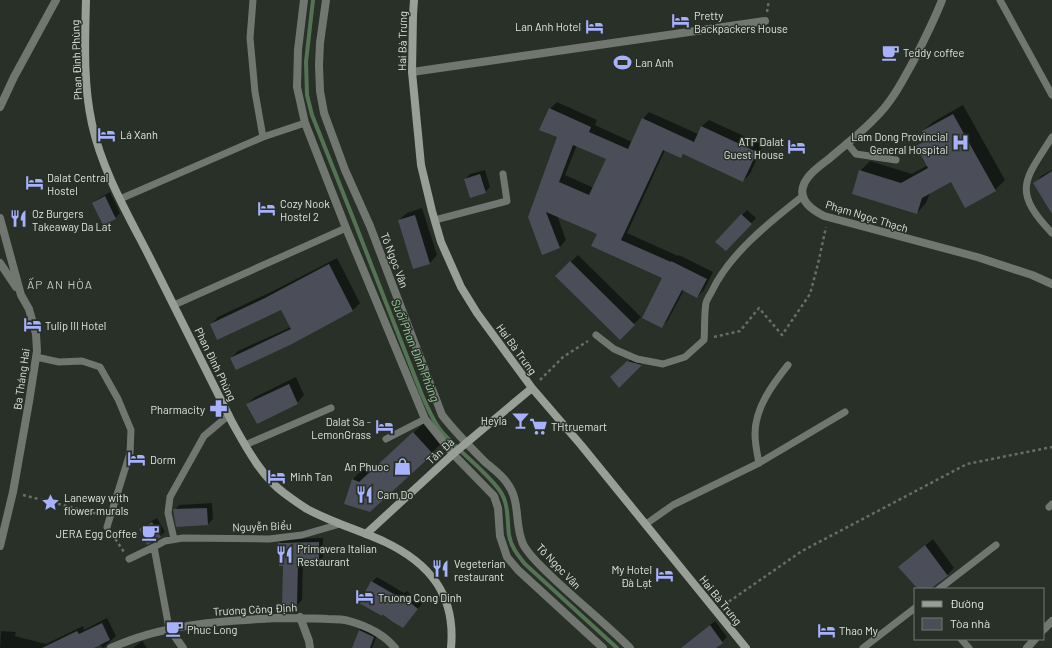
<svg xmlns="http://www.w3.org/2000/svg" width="1052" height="648" font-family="Barlow,sans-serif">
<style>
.shadow{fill:#0007;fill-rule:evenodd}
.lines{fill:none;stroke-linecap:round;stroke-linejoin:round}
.stream{stroke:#547354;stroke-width:4}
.building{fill:#4b4d59;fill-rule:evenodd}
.path{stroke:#676e67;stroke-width:2.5;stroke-dasharray:3 3;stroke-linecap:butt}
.lane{stroke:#717671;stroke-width:7}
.street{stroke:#717671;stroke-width:8}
.secondary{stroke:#979f97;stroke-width:8}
.labels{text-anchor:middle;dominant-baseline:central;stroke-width:3;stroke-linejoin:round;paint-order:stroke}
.poi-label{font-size:11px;fill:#dee4de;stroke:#283028;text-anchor:start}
.street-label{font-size:11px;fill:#dee4de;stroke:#283028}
.neighbourhood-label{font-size:12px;letter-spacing:1px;fill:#bbc7bb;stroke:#283028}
.water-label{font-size:12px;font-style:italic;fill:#9dd19e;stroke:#283028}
</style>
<rect width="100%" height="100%" fill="#283028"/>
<path class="shadow" d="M557,102L597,120L595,125L632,142L643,119L649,112L698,134L702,126L709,120L763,145L750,174L743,181L684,154L681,157L665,150L627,233L678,256L679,255L713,272L704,290L697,297L684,290L668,320L662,327L664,278L598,233L557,215L566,240L560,247L543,253L529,217L558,137L550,109ZM577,145L607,159L594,188L565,175Z
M963,105L1005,180L995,190L951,181L930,193L926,203L917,213L860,171L870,161L912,174L928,165L918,146L926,138L923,131L933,122Z
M485,170L490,187L485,192L465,179L470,174Z
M1052,170V210L1035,183L1041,176Z
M110,192L120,213L115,218L93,203L98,199Z
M422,208L437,255L430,263L414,268L399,220L407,213Z
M747,210L756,218L731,245L717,241Z
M578,255L641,317L620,338L556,276Z
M337,258L360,303L353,310L291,342L231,358L238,351L291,327L281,309L211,324L218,317L273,291Z
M633,357L646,360L619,386L611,378Z
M296,377L304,395L297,403L247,404L255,397Z
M424,423L442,443L369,511L352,480L362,470L370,472Z
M212,503L213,519L208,524L175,510L179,505Z
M157,518L165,532L160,536L140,530L145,525Z
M323,538V557L319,562H303L302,600L297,605L284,565L279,543L284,539Z
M933,539L954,568L947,575L928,589H919L899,567Z
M377,577L404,593L407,591L422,604L407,622L383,613L381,615L372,582Z
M107,618L116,636L103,648L99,643L88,648H0L1,631L16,632L15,636L46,644L83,626L84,630Z
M715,621L727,637L722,642L715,648H686L690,641Z
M364,626L378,632L372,648H354L359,630Z
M142,641L147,648H133Z"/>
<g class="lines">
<path class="stream" d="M313,0L306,62L307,95L312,115L353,218L422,395C428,408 433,422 442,432C460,453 484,469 500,491C509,504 507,520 509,535C511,547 518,555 525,564L617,648"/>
</g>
<path class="building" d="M549,108L591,127L589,132L628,149L642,118L694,142L701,126L757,152L743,182L683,154L681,158L663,150L621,240L671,262V261L707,279L697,298L682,290L662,328L642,318L662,278L591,246L597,234L546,212L560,248L542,255L528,217L557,137L539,130ZM573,145L606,159L589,195L559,182Z
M953,114L996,191L965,208L951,182L922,198L917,214L852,194L859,170L901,183L928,168L916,146L927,140L922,131Z
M1052,171V214L1033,183Z
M480,174L486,193L470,198L464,179Z
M105,196L116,219L103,225L92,203Z
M741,214L752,224L726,251L715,242Z
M415,215L430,264L413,269L398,220Z
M570,261L635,325L620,340L555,276Z
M329,264L353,311L292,344L236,370L230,358L291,329L281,310L217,340L210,324L265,298Z
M627,361L642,365L619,388L610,377Z
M289,384L298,404L257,424L246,404Z
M413,432L433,454L370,512L344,504L352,479L359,482Z
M207,508L208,525L176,527L173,509Z
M152,522L161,537L147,545L139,529Z
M319,542V563H298L297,606H282L283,566H279L278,543Z
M925,545L948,576L930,589H918L898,567Z
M371,581L399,597L401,595L418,609L403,628L393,622L382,614V616L359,603Z
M102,623L110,640L94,648H42L77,631L79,634Z
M710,625L723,643L716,648H681Z
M359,630L374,637L370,648H352Z"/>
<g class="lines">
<path class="path" d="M767,12L769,0
M714,337L740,331L759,308L782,335L810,294L818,264L826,227
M540,380L563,357L588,341
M23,495L102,515
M112,534L124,552
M724,605L802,551L967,464L1052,447"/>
<path class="lane" d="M253,0L250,38L255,92L263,137
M1000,0L1052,95
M1052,137C1025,180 1011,190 1052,233
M847,143L856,154L896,160
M120,199L263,137L305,123
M435,220L507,201L503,174
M174,305L346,228
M596,335L614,349L637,359L663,364L685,357L704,340C705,329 704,313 706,303C707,299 710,295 712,291C730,253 770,222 803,196
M36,357L59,362L82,361L100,367L118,399L131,430L130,453L107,527
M386,439L425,419
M245,445L331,408
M759,463C757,453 755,444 755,434C755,408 772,385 788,365
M1049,507L1052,504
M646,524L673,505L759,463L845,412
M174,539L168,513L170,497L204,436L229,415
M129,559L154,547
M939,589L996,545
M169,628L154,547L165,541L183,538L269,539L302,535L340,524
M961,639L969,648
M863,648L915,608"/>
<path class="street" d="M304,0L298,50L297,87L305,123L346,228L425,419L453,454L494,496L498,508L500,536L507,557L518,570L603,648
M326,0L320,43L319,65L320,91L324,113L345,170L370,226L442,415C455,432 470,447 485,462C492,468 502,475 507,483C521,501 514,524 523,544C529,556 542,567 551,576C577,601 605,623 630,648
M942,0C934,21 924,40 914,60C903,80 892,102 875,118C861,133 845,145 830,158C821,165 809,173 804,184C797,200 812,210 824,216L977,257L1032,275L1052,284
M412,72L765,21
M0,107L14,77L56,0
M0,218L21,295L29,309L36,334L37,351L29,402L13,492L0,546
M0,263L16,287
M300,617L309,641L310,648
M169,628L183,648
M1043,630L1052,621
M111,648C163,624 220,621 277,618C294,618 311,618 328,619C335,619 343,619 349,621C367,626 383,633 395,648
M1027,648L1035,639"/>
<path class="secondary" d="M86,0C85,42 83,83 92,124C102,170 127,213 148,254C176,310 204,366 232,422C246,447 261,476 284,493C292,499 299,504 307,509C331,522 358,530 383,541C430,563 456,595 451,648
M414,0L413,15L412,72L421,165L432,211L441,242L461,287L477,313L532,388L581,445L746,648
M366,534L453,454L532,388"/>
</g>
<defs>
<symbol id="hotel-bare" viewBox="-9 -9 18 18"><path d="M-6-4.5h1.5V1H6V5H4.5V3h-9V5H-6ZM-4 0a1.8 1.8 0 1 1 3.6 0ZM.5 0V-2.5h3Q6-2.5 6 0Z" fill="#a7b1fc" stroke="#283028" stroke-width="2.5" paint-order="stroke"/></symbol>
<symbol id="cafe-bare" viewBox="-9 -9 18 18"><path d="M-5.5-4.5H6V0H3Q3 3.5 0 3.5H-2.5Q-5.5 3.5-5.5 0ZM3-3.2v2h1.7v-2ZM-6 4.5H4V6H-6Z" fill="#a7b1fc" stroke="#283028" stroke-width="2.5" paint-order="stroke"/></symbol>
<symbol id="stadium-bare" viewBox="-9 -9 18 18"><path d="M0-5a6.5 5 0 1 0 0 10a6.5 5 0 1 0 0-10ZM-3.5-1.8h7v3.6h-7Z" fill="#a7b1fc" stroke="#283028" stroke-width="2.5" paint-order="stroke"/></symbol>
<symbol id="hospital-bare" viewBox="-9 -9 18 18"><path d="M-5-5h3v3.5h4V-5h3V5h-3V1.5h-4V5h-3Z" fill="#a7b1fc" stroke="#283028" stroke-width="2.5" paint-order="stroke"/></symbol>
<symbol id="restaurant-bare" viewBox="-9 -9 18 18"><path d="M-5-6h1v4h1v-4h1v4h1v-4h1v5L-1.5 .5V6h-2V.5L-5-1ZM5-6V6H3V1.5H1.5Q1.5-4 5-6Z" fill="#a7b1fc" stroke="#283028" stroke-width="2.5" paint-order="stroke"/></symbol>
<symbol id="pharmacy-bare" viewBox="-9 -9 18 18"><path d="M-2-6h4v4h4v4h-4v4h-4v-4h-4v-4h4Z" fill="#a7b1fc" stroke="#283028" stroke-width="2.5" paint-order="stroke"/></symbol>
<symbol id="bar-bare" viewBox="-9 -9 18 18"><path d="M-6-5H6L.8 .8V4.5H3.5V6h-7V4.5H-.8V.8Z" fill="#a7b1fc" stroke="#283028" stroke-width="2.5" paint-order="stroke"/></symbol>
<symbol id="supermarket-bare" viewBox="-9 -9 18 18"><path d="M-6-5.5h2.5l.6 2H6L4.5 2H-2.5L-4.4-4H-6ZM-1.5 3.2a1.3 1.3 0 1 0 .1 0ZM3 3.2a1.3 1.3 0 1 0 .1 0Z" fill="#a7b1fc" stroke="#283028" stroke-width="2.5" paint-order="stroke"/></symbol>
<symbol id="shop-bare" viewBox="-9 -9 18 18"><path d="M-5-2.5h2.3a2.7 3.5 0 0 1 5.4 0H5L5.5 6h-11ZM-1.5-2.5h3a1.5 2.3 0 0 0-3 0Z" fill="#a7b1fc" stroke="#283028" stroke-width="2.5" paint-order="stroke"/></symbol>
<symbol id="sight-bare" viewBox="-9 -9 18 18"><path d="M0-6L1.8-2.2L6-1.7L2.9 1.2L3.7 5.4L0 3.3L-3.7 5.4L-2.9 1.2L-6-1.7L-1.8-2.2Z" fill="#a7b1fc" stroke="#283028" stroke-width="2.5" paint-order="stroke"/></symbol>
</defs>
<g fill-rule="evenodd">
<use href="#hotel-bare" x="668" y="8" width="25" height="25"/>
<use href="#hotel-bare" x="582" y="14" width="25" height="25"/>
<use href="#cafe-bare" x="878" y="40" width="25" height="25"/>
<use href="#stadium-bare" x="610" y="50" width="25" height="25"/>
<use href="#hotel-bare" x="94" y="122" width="25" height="25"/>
<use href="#hospital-bare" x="948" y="130" width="25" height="25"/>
<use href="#hotel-bare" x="784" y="134" width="25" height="25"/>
<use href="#hotel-bare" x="22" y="170" width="25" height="25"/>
<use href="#hotel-bare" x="254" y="196" width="25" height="25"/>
<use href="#restaurant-bare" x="6" y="206" width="25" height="25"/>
<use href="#hotel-bare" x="20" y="312" width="25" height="25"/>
<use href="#pharmacy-bare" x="206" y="396" width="25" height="25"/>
<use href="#bar-bare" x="508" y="408" width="25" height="25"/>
<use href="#supermarket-bare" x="526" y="414" width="25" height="25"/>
<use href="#hotel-bare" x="372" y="414" width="25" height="25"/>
<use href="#hotel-bare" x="124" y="446" width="25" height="25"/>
<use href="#shop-bare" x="390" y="454" width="25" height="25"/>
<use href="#hotel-bare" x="264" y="464" width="25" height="25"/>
<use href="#restaurant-bare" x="352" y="482" width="25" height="25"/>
<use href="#sight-bare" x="38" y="490" width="25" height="25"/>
<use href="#cafe-bare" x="138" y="520" width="25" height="25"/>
<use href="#restaurant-bare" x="272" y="542" width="25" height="25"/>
<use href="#restaurant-bare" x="428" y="556" width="25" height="25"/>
<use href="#hotel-bare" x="652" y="562" width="25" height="25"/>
<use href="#hotel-bare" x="352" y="584" width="25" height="25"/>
<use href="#cafe-bare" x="162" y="616" width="25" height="25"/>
<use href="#hotel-bare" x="814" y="618" width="25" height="25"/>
</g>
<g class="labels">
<g class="poi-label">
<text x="694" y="15">Pretty<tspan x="694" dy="13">Backpackers House</tspan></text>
<text x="581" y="26" text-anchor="end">Lan Anh Hotel</text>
<text x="903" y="52">Teddy coffee</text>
<text x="635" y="62">Lan Anh</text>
<text x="120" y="134">Lá Xanh</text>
<text x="948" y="136" text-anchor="end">Lam Dong Provincial<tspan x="948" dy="13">General Hospital</tspan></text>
<text x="784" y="141" text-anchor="end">ATP Dalat<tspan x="784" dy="13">Guest House</tspan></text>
<text x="47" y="177">Dalat Central<tspan x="47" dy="13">Hostel</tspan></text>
<text x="280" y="203">Cozy Nook<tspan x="280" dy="13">Hostel 2</tspan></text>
<text x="32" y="213">Oz Burgers<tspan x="32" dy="13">Takeaway Da Lat</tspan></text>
<text x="45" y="325">Tulip III Hotel</text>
<text x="205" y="409" text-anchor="end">Pharmacity</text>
<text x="507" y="420" text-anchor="end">Heyla</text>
<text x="371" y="421" text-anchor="end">Dalat Sa -<tspan x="371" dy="13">LemonGrass</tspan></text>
<text x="551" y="426">THtruemart</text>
<text x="150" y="459">Dorm</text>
<text x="389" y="466" text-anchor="end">An Phuoc</text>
<text x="290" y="476">Minh Tan</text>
<text x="377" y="494">Cam Do</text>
<text x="64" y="497">Laneway with<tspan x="64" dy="13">flower murals</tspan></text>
<text x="137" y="533" text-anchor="end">JERA Egg Coffee</text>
<text x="297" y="548">Primavera Italian<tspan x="297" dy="13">Restaurant</tspan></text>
<text x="454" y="563">Vegeterian<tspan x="454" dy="13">restaurant</tspan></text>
<text x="652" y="569" text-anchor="end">My Hotel<tspan x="652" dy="13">Đà Lạt</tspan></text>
<text x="378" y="597">Truong Cong Dinh</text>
<text x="187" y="629">Phuc Long</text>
<text x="839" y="630">Thao My</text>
</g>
<g class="street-label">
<text transform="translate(402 41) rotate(-89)">Hai Bà Trưng</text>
<text transform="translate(76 60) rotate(-92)">Phan Đình Phùng</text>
<text transform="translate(867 216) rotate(17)">Phạm Ngọc Thạch</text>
<text transform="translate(395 260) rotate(69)">Tô Ngọc Vân</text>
<text transform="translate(517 349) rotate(54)">Hai Bà Trưng</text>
<text transform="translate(216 364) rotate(64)">Phan Đình Phùng</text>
<text transform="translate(21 379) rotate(-82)">Ba Tháng Hai</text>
<text transform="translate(440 451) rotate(-42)">Tản Đà</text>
<text transform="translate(262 526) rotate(-2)">Nguyễn Biểu</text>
<text transform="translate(559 566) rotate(46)">Tô Ngọc Vân</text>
<text transform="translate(721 600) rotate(51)">Hai Bà Trưng</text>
<text transform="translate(255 609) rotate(-3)">Trương Công Định</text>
</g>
<g class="neighbourhood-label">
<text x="60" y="284">ẤP AN HÒA</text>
</g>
<g class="water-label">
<text transform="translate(416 350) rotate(68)">Suối Phan Đình Phùng</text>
</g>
</g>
<rect x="914" y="588" width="130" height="52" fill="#283028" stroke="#717871"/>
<rect x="922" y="601" width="20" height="6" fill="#979f97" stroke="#717871"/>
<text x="950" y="608" font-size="12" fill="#dee4de">Đường</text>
<rect x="922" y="618" width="20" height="12" fill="#4b4d59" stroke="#717871"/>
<text x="950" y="628" font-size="12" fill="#dee4de">Tòa nhà</text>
</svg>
